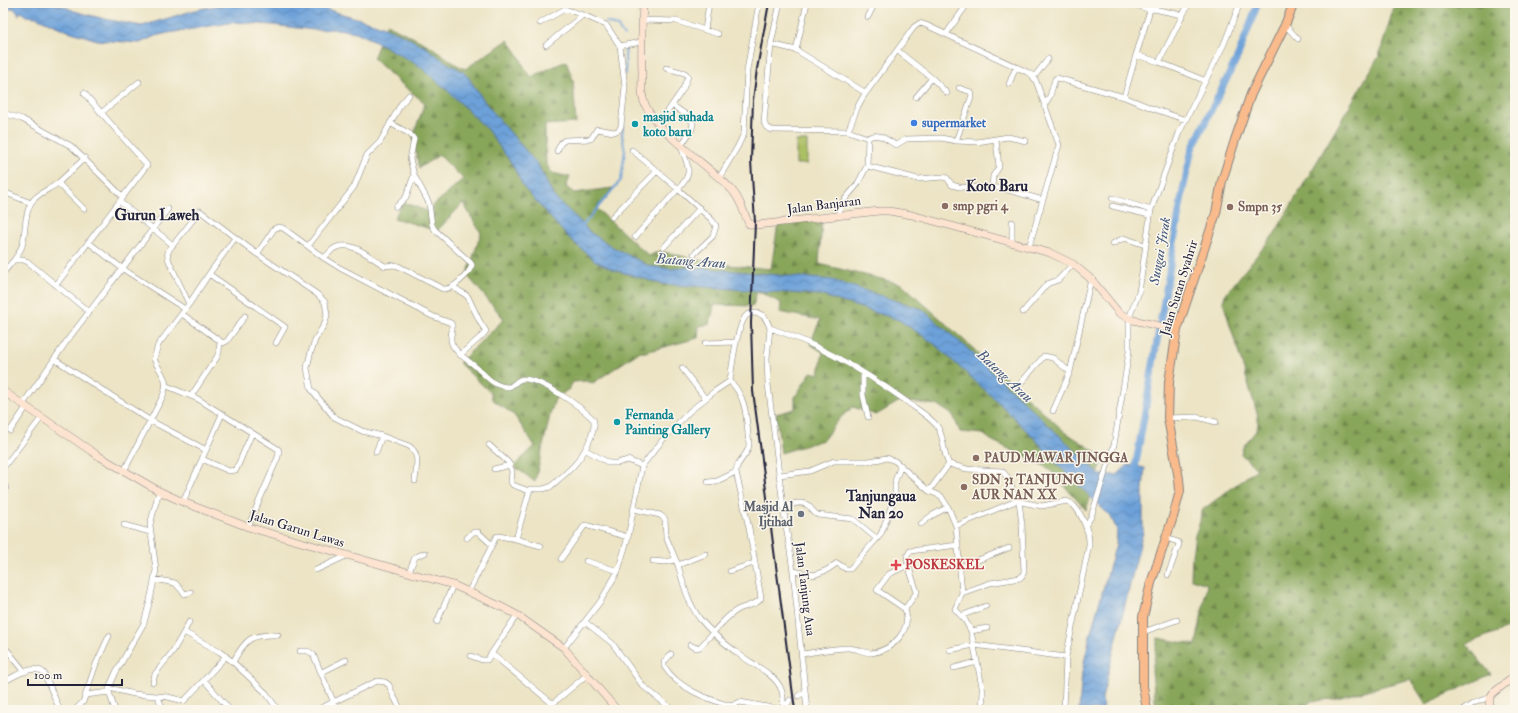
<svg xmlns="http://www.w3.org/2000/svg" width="1518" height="713" font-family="'IM FELL Double Pica',serif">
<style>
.forest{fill:url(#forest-firs);stroke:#55644a}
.park{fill:#abbf64;stroke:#667050}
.water{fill:url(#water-waves);stroke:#48628a}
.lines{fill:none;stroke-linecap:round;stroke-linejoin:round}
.stream{stroke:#6da1d9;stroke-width:2}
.canal{stroke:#6da1d9;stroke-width:7}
.street-casing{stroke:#878380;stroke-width:6}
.secondary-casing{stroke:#878380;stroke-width:8}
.primary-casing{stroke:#878380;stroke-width:10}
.street{stroke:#fff;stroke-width:5}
.secondary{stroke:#fde4d1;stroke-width:7}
.primary{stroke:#fabb8c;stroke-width:8}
.rail{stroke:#22223b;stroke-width:2}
.shop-dot{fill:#3f7fe0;stroke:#fbf7ec;stroke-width:1.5}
.culture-dot{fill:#0f9aa8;stroke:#fbf7ec;stroke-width:1.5}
.education-dot{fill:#8d6e63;stroke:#fbf7ec;stroke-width:1.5}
.worship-dot{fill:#6b7280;stroke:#fbf7ec;stroke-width:1.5}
.health-dot{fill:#e0444e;stroke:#fbf7ec;stroke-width:1.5}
.labels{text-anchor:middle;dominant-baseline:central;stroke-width:3;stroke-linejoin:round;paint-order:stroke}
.culture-label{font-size:13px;font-weight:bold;fill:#0d838f;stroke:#fbf7ec;text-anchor:start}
.shop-label{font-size:13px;font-weight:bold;fill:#366cbe;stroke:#fbf7ec;text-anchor:start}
.street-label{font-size:13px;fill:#22223b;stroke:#fbf7ec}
.education-label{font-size:13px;font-weight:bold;fill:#785e54;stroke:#fbf7ec;text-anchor:start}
.worship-label{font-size:13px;font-weight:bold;fill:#5b616d;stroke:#fbf7ec;text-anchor:end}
.health-label{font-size:13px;font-weight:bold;fill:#be3a42;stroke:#fbf7ec;text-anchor:start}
.water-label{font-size:14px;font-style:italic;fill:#40557a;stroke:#fbf7ec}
.quarter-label{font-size:15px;font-weight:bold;fill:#22223b;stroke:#fbf7ec}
</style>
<defs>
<pattern id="forest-firs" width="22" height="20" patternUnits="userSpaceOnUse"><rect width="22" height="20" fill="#88a65a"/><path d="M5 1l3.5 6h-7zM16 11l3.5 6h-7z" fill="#6f874c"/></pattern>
<pattern id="water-waves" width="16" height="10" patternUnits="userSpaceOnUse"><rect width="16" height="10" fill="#6da1d9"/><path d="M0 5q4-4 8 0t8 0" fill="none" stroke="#5983b1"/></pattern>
</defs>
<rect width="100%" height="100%" fill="#fbf7ec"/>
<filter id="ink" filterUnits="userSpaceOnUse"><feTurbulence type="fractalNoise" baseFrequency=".025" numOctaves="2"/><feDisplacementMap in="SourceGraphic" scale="8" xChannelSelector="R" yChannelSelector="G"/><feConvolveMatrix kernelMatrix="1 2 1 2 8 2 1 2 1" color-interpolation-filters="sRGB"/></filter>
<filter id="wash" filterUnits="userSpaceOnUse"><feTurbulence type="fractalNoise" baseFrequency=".012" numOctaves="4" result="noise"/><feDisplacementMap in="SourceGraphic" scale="16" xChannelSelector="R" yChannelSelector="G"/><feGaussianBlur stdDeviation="0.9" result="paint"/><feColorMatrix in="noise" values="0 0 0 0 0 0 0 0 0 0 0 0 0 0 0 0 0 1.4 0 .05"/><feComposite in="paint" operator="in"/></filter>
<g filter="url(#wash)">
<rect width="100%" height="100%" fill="#ece4c5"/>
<path class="forest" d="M1395,3H1515V625L1466,644L1491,674L1426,704L1410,679L1333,699L1310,701L1306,710H1156L1152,671L1158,638L1196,645L1207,584L1191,579L1192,556L1195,535L1200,522L1201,511L1257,469L1241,454C1243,442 1251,439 1257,429C1258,426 1258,420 1258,416L1223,302L1225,295L1275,233L1379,56Z
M387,24L430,46L457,65L465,69L508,40L520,57L523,65L531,77L566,61L573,80L576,123L545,125L546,164L552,173L570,177L566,187L574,193L613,188L597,209L649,256L659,251L718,264L771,269L778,224L822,219L819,264L902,284L1065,432L1104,457L1086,510L1048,468L991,440L983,434L960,432L953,415L937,405L900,401L876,415L853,407L841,417L823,440L781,453L776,414L795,409V397L811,372L819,374L823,352L810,344L820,320L780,312L781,303L757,291L753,306L714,305L710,324L699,326L698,338L645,352H639L593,383L586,381L573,382L569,389L555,399L550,415L535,482L514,466L535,446L514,415L492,399L491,393L459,363L504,319L467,275L481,233L463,203L437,231L394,218L403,202L427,211L463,179L439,155L419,168L413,136L425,103L398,81L373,58Z"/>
<path class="park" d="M796,141H807V164H796Z"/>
<path class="water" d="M3,3H48L61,5L74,11L105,19L142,26L195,10L230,3H280L312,5L377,24L399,33L427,48L444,61L462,71L468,77L487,105L538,165L554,197L583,224L588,231L611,246L649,266L670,269L692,267L832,280L922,309L969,350L1061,437L1100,475H1117L1128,465L1145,468L1143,489V532L1102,698L1103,710H1079L1082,672L1090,635L1116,544L1117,530L1111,517L1056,463L1035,439L997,401L932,342L899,320L820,295L661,284L612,269L594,260L568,237L524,188L512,164L486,128L445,88L418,65L377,42L356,32L337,29L314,30L272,25L236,22L168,33L155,36L140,43L97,40L65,30L36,17L26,16L20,11L19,15L14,8L10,9L3,6Z"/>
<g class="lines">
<path class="stream" d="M606,22L618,27L624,36
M625,56L626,48
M625,57L626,74
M583,225L621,180L625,151L622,135L623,126"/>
<path class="canal" d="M1134,475L1183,190L1192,149L1238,56L1258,3"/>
</g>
</g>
<g filter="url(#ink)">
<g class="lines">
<defs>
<path id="street" d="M780,3L771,44L764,122L766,127L772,130L848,131L868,138L867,166L857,185L841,204L838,216
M1129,3L1151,10
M1182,15L1154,9L1150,10L1136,55L1159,62L1206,81
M868,17L875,3
M642,20L676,21L718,34
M540,23L565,9L583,15
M1285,25L1298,39
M705,30L709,3
M946,34L968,3
M771,44L796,50L866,93
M546,45L583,15L606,25L620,46L641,42
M796,50L807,3
M898,51L932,78L947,93
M1136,55L1124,97L1154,109L1186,120
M1159,62L1189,3
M1034,77L1048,59
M1009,84L1016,67
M916,97L932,78
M1044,106L1050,96L1055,79L1057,78L1124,97
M3,113L22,119L71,146L123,197
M101,113L139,82
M390,123L410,134L414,139L410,159L414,175L406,197L396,207
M659,124L683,89L688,76L685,73L666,68
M848,131L858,106L863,97L914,27L920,23L926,25L1027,72L1032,75L1036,81L1059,145L1029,247
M868,138C878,131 888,141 896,145L906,139L941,138L956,141L972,95L971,92L959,88
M956,141L977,142L1008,137L1026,141
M632,150L657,171
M557,151L561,143L565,140L591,139L597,129L614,132L619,130L621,126L625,87L620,46
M867,166L918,179L943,177L947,178L952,185L959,187L1001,188L1043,200
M719,178L738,146L744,133L747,70L759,3
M58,183L84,209
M992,187L993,176L999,167L996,140
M6,193L31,203
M1112,198L1151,210
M120,202L173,245
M1112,206L1149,215
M612,217L657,171L678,189C695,172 687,166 681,146L692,129L693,123L688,116L672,105
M635,237L678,189L712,220L716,226L713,236L694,254
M88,242L123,269L185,309
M1012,242V222
M1112,244L1124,238L1145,245
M308,246L354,187L367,155L380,142L401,104L409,95
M664,247L700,208
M257,254L274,229L278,227L283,228L324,258L340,268L432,316L451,323C455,330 448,336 452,344C456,353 464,357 471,363C484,372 491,387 509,387C514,385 517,380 522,379C539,377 581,407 593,419C596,425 593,430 591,437C581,462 570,470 550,487L543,489H530L516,539L498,536L496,537L469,591
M324,258C327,255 330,252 333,249C350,238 371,258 385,266L394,265L398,266L443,289C453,290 469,274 472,265L470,262L435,230L432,225L429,203L414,175
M14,260H23L28,262L89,312
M3,273C10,264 21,254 23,242C26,229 24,215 31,203C37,193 49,190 58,183C67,175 76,166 85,158
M209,274L235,238
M56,285L147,165L84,93
M453,286C459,293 463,291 468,297L480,322L486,331L483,335L460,355
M189,304L169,261C166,254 168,250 173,245L200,211L257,254L317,294L325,302L327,315L325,323L315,340L310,355L307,368L311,389L334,417L362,431L382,436L409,446C421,454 416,468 415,481
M1023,312L1047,284L1058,280L1073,264
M182,314L223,343L227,341L245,316
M770,328L767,358L768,384L783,506L793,571L807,710
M705,343L736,342
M54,359L151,421L206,450
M682,368L705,398
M863,373V395L868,417
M730,381C748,399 746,420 749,444C749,456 736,460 736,472
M1019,385L1044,356L1053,358L1070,372
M167,386L198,399L278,449L279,451L278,457L248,527
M191,396L217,357L219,352L220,341
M23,404L69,338L168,209
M1053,411L1070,372L1091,279
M1168,418L1197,417L1216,422
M10,431L27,406
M489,445L508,462L512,471L511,482L513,485L529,491
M586,450L609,463H617L628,460L642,466
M376,452L382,436
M202,459L229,471L236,470L252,433
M3,468L42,417
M494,469L510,465
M124,471L163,396C170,378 161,375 154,359L158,345L189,304L209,274L285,327L276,343
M780,475L810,471L834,461H869L887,458L895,461L929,491L941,496L948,507L956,526L962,593L955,609L965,620L971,631L983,692L982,710
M895,481L901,465
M3,482L6,488L3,493
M929,491L949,464
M183,502L222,414
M783,506C790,505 802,500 809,506C812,509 813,513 818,515L853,519L877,539
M634,509L660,515L665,519L666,537L678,565
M921,524L931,516L948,507
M124,525L150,532
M1086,525L1091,517L1114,445L1129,352V318L1139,292L1151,210L1179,133L1224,44L1240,3
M956,526L1016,501L1042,506L1067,501C1079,505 1090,532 1089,545L1066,657L1064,710
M467,538L473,532H478L491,544
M1166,538L1178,542L1179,544L1168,575
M516,539L541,546
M561,559L585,525L628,537
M586,561L618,571
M653,561L665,562L675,560
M908,565L907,556L910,551L958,545
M960,567L1009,548
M316,570L346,556
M730,571L754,563
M793,571L814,575L827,570L837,563L846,569H850L881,534L895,496V485
M409,572L415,557L425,553
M154,579L175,583L185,594L191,592
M962,593L990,583L1020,578L1022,576L1024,572L1022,525L1019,501
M961,616L986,606
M189,622L184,632L220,652L233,662L266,693L278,710
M437,622L453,585
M585,622L612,643L643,686L673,710
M971,631L987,628
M1143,632L1177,620
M3,645L25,672
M690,645L696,648L700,647C712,635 724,617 739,609C746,606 759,604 761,598L749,528L736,472L717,481L708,482
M564,648L600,602L618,571L628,537L642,466L665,437L690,411L715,391L730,381C732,365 736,330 745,317C747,314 752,313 756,313C765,314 767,321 770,328C819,344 864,371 906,401C916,409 929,416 937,426C945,437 942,452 949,464L967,469L1002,471L1009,479L1016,501
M950,650L974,645L1066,657
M300,651H308L313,654L337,710
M492,654L553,704
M671,654L664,662V666C677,688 707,699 731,706L740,702L783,710C783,703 784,695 781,689C775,673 749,663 736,652C724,643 710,631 700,619C688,603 683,583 678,565L706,554
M802,654C817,652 833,648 848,648C856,648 864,653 872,653C893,650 912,630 905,609L877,590L889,574L908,565L917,592L905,609
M226,656L204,680L230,710
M471,656L482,660H487L517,615
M233,662C246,638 251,634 278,635
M954,668L977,662
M322,672L346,660
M3,682C14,677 33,663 44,673L60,710
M153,682L155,674L173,651L184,632
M109,688L134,694L168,697L184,701L204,680
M86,695L109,692
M798,696L805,692
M158,697L163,710
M3,706L5,710
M75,710L83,702L96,664L109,636
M115,710L109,692V688L116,672L144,623L151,596L156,570L150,525L159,491
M317,710L377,681L385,682L389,685L393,695L401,710
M545,710L588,674
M783,710L790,700
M1463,710L1474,703L1490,697"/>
<path id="secondary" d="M643,3C642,27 641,50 642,73C642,81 641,90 643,98C649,128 710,166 731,189C741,199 743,212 749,224L757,225L879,211H889L912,215L1050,253L1073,264L1091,279L1119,313L1133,320L1177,330
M3,391L97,455L159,491L183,502L248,527L453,585L500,606L517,615L564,648L617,710
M1489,710L1490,697L1493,693L1515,676"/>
<path id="primary" d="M1147,710L1143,686V617L1151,583L1173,517L1180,491L1179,479L1168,418L1169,382L1177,330L1216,213L1222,181L1235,140L1251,94L1285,25L1294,3"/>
</defs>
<use href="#street" class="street-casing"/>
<use href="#secondary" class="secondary-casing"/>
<use href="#primary" class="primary-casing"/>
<use href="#street" class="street"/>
<use href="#secondary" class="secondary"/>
<use href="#primary" class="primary"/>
<path class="rail" d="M769,3L757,69L753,100L751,161L755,222L751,323L753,391L795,710"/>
</g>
</g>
<circle class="shop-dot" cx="914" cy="123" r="4"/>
<g class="culture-dot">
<circle cx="635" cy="124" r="4"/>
<circle cx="617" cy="422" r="4"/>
</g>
<g class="education-dot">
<circle cx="945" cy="206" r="4"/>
<circle cx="1230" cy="207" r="4"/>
<circle cx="976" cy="458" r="4"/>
<circle cx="964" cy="487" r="4"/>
</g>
<circle class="worship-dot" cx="801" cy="514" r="4"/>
<path class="health-dot" d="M894 559h4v4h4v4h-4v4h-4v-4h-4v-4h4z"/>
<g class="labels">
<g class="culture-label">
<text x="643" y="117">masjid suhada<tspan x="643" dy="15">koto baru</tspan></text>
<text x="625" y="415">Fernanda<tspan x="625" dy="15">Painting Gallery</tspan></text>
</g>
<g class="shop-label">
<text x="922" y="123">supermarket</text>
</g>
<g class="street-label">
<text transform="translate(824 205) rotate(-7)">Jalan Banjaran</text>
<text transform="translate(1179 288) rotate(-73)">Jalan Sutan Syahrir</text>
<text transform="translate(297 529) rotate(17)">Jalan Garun Lawas</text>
<text transform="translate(805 589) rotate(83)">Jalan Tanjung Aua</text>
</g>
<g class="education-label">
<text x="953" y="206">smp pgri 4</text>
<text x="1238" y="207">Smpn 35</text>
<text x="984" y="458">PAUD MAWAR JINGGA</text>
<text x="972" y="480">SDN 31 TANJUNG<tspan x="972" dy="15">AUR NAN XX</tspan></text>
</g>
<g class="worship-label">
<text x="793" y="507">Masjid Al<tspan x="793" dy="15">Ijtihad</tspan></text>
</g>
<g class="health-label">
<text x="905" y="565">POSKESKEL</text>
</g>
<g class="water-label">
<text transform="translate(1160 251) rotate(-80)">Sungai Jirak</text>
<text transform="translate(691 261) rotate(4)">Batang Arau</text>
<text transform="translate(1005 376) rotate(43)">Batang Arau</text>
</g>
<g class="quarter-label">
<text x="997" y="186">Koto Baru</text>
<text x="157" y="215">Gurun Laweh</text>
<text x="881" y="496">Tanjungaua<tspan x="881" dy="17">Nan 20</tspan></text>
</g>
</g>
<rect width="1518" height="713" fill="none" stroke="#fbf7ec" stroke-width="16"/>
<path d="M28 679v6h94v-6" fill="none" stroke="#22223b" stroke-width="2"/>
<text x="34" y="679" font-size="12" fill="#22223b" stroke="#fbf7ec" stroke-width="3" paint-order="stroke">100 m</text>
</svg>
